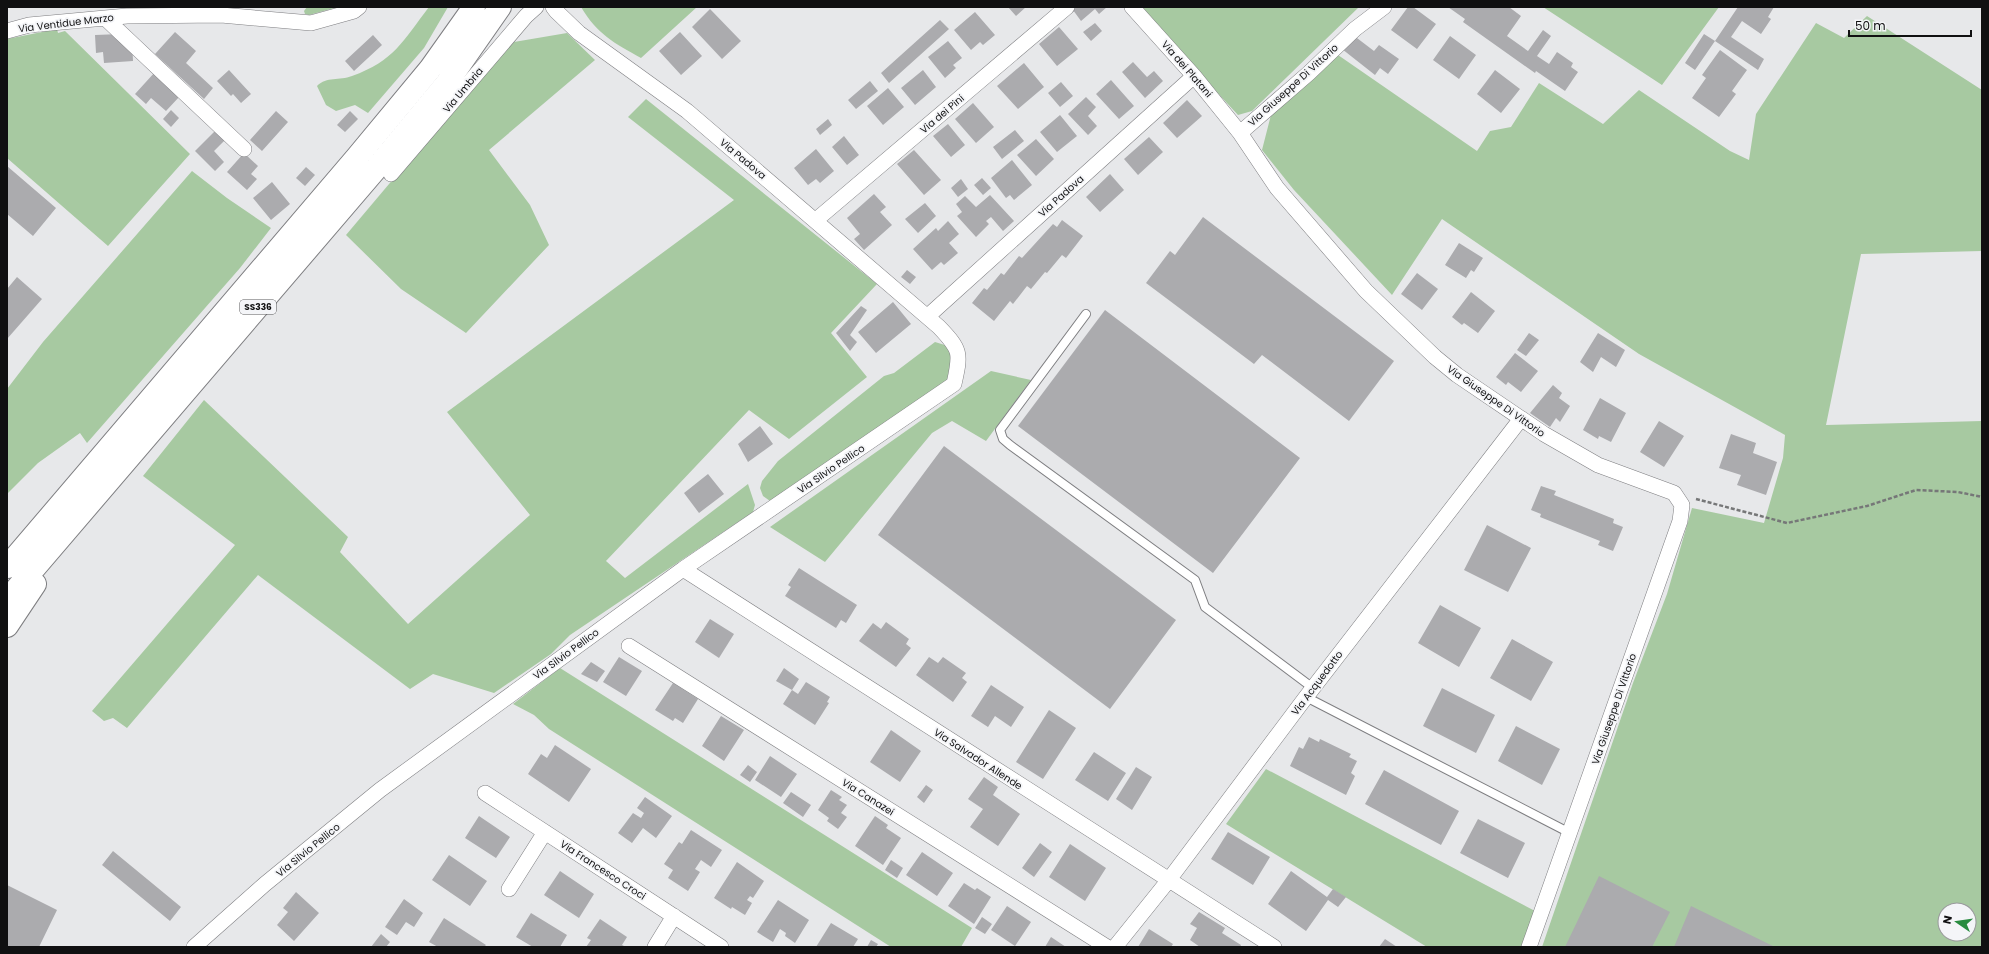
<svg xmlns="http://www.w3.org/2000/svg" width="1989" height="954" font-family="Poppins,sans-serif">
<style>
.green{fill:#a7c9a1;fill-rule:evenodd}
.building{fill:#ababae}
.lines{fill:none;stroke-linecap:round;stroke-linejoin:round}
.lane-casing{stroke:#7e7e81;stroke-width:10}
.street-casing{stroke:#7e7e81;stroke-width:16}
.highway-casing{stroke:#7e7e81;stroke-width:24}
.path{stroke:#767778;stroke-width:2.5;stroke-dasharray:4 2;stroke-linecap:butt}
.lane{stroke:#fff;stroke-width:8}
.street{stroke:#fff;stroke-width:15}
.highway{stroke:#fff;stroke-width:22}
.labels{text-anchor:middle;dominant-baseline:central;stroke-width:3.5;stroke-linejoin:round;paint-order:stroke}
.shield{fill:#f4f5f8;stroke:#545556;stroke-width:1}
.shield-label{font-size:9px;font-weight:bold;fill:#101011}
.street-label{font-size:10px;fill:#101011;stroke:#f4f5f8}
</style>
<rect width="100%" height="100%" fill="#e7e8ea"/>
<path class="green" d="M307,7H338L309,15L305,14L304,11Z
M429,7H448L424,48L368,113L355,105L336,111L326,105L317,86C327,76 339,81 352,76C394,61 403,41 429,7Z
M581,7H697L641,58C614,43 597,34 581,7Z
M1138,7H1359L1252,111L1238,115Z
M1543,7H1719L1662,85Z
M1867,16L1982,90V251L1861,254L1826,425L1982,421V947H1542L1633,683L1667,594L1692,508L1764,523L1783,458L1785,435L1639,354L1442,219L1392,295L1294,190L1262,150L1272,111L1338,55L1477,151L1490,131L1511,127L1539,83L1603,124L1639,90L1730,151L1749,160L1756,114L1816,23L1844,38ZM1945,910H1969V934H1945Z
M57,29L58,33L65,31L190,154L108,246L7,158V39Z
M567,33L595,60L489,150L530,205L549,245L466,333L401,289L346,235L508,43Z
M646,99L877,284L831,333L867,377L789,439L749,410L606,561L625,578L748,484L755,505L753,512L570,635L551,654L494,693L433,674L410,689L258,575L127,728L113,718L104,721L92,711L235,545L143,476L204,400L348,537L340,552L408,624L530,515L447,412L734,200L628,117Z
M192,171L227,198L271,228L240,268L87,443L80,433L38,463L7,494V389L43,342Z
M935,342L948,346L951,350L953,370L947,381L770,501L763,496L760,488L762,481L778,461L884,376L894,373Z
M991,371L1031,380L986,441L952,421L932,433L825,562L770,527Z
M560,668L972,928L961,947H891L549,729L534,715L513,704Z
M1266,769L1535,911L1522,947H1427L1226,824Z"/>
<path class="building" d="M1008,7H1026L1016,16Z
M1076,7H1107L1099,14L1095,9L1081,21L1073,10Z
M1408,7H1413L1436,24L1417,49L1391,30Z
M1448,7H1509L1521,16L1507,36L1528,51L1543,30L1551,36L1537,56L1549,64L1557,52L1573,63L1571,67L1578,72L1565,91L1536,71L1535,73L1463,22L1465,19Z
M1738,7H1774L1768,17L1771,19L1761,34L1742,21L1731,37L1764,59L1758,70L1715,41L1695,70L1685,63L1704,34L1715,41Z
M710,9L741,41L722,59L692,27Z
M975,12L995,35L983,45L980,42L971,50L954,30Z
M940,20L949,29L889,83L881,73Z
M1095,23L1102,31L1091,41L1083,32Z
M1059,27L1078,49L1057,66L1039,44Z
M175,32L196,51L186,63L213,88L204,99L155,54Z
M680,32L702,56L681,75L659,51Z
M121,34L132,39L133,61L104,63L103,52L96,53L95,35Z
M373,35L382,45L354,71L345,61Z
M1353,35L1374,51L1379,45L1399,59L1388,74L1380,68L1375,75L1342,49Z
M1450,36L1476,55L1459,79L1433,60Z
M948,41L962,58L953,65L956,68L945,78L928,57Z
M1720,50L1747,70L1732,91L1736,94L1719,117L1692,98L1706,78L1702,75Z
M1133,62L1147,77L1154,71L1163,81L1145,98L1122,72Z
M1024,63L1044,87L1018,109L997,86Z
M229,70L251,94L241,103L233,94L231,96L217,81Z
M923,70L936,87L915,105L901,88Z
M1495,70L1520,89L1501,113L1477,94Z
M155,72L180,96L166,111L151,98L146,104L135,94Z
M1111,80L1134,106L1119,119L1096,94Z
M870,81L878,91L856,109L848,100Z
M1061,82L1073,96L1060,107L1048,93Z
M888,88L904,107L883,125L867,106Z
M1086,97L1096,107L1088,116L1097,126L1088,135L1068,114Z
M1187,100L1202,116L1177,138L1163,123Z
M973,103L994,127L976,143L955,119Z
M171,110L179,118L171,127L163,119Z
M276,111L288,122L262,151L250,140Z
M350,111L358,119L345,132L337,125Z
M1060,115L1077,136L1057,152L1040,132Z
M828,119L832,125L820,135L816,129Z
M948,124L965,145L951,157L933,136Z
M219,127L228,137L214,151L224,162L215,171L195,151Z
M1015,130L1024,141L1002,159L993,147Z
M844,136L859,155L847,165L832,147Z
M1149,137L1163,152L1138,175L1124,159Z
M1036,139L1054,159L1036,176L1017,155Z
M816,149L834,171L820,183L816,179L808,185L794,168Z
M914,150L941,180L924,195L897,164Z
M244,153L258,166L251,174L257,179L247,190L227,172Z
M1012,160L1032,185L1014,200L1010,195L1006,198L991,178Z
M7,166L56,208L33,236L7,214Z
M306,167L315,175L305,186L296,178Z
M1110,174L1124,190L1100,212L1086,197Z
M982,178L991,188L983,195L974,185Z
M961,179L968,189L958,197L951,188Z
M272,182L290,204L271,220L253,198Z
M874,194L886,207L880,212L892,225L864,250L854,239L860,234L847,218Z
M990,195L1014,221L1003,231L991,217L986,221L989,224L976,237L957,216L962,212L956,204L965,196L976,207Z
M925,203L936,216L918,233L905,219Z
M1203,217L1394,361L1349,421L1262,355L1254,364L1146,283L1170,251L1175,255Z
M1062,220L1083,236L1066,258L1062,255L1047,273L1045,272L1031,289L1027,286L1013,304L1010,301L994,321L972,303L984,288L987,290L1001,273L1004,275L1019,256L1022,258L1053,224L1057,227Z
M948,221L959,234L949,243L958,253L944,265L941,262L932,270L913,249L936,228L938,231Z
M1459,243L1483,258L1474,272L1471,270L1466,278L1445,265Z
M907,270L916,277L910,284L901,277Z
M1417,273L1438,289L1422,310L1401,294Z
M17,277L42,299L7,339V289Z
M1471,292L1495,311L1478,333L1464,323L1462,325L1452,317Z
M893,302L911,324L876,353L858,332Z
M861,306L867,310L850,335L857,342L850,351L836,333Z
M1105,310L1300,458L1213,573L1018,426Z
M1529,333L1539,340L1526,356L1517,350Z
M1598,333L1625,350L1616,367L1601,357L1593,372L1580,362Z
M1515,353L1538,371L1521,392L1508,382L1506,385L1496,377Z
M1553,385L1562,393L1559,398L1570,406L1560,422L1556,418L1550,427L1530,413Z
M1600,398L1626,413L1611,442L1599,436L1598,439L1583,430Z
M1659,421L1684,436L1664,467L1640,452Z
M760,426L773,444L748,462L738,444Z
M1731,434L1756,443L1753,453L1777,462L1766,495L1737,485L1741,475L1719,468Z
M944,446L1176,620L1110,709L878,535Z
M708,474L724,494L699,513L684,493Z
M1541,486L1556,491L1554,495L1614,519L1613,523L1623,527L1613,551L1598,545L1600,541L1540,517L1541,514L1531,510Z
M1487,525L1531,548L1508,592L1464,570Z
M799,568L857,605L846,623L841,620L836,628L785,596L791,587L788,585Z
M1440,605L1481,628L1459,667L1418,643Z
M710,619L734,634L719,658L695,642Z
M886,622L909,639L906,644L911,648L896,667L859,641L873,623L881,629Z
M1512,639L1553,662L1531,701L1490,678Z
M619,657L642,671L626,696L603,682Z
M929,657L938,663L943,657L966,673L962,678L967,682L953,702L916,675Z
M591,662L605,671L597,682L581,674Z
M784,668L799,679L792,690L776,681Z
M806,682L830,697L827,702L829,703L815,725L783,704L792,690L798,694Z
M673,683L698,699L683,723L675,718L673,721L655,710Z
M991,685L1024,707L1011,727L995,716L988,727L971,716Z
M1442,688L1495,715L1476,753L1423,726Z
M1049,710L1076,728L1043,779L1016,762Z
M721,716L744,730L724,761L702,746Z
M1516,726L1560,749L1542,785L1498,761Z
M891,730L921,751L900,782L870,762Z
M1309,737L1319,742L1320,739L1351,754L1349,757L1357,761L1351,773L1355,776L1346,795L1290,766L1299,747L1303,749Z
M555,745L591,769L569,802L528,774L541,754L547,758Z
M1094,752L1126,773L1108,801L1075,780Z
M770,756L797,774L781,797L755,780Z
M748,765L757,772L750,782L740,775Z
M1136,767L1152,777L1132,810L1116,799Z
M1384,770L1459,811L1441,845L1365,804Z
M984,777L998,787L993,795L1020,814L998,846L970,827L983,809L968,799Z
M926,785L933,790L924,803L917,797Z
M831,790L842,797L839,800L847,805L841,813L847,817L838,829L827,821L829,818L818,810Z
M791,792L811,805L803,817L783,803Z
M645,797L672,816L656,838L643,828L632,843L618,833L633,813L641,818L644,813L637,808Z
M479,816L510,837L496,858L465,838Z
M875,816L888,825L886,828L901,838L883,865L855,846Z
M1478,819L1525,843L1508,878L1460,853Z
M691,830L722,850L711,867L701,860L695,869L700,872L688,891L668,878L673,870L664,864L679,842L682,844Z
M1228,832L1270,857L1253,885L1211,859Z
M1040,843L1052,852L1034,877L1022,868Z
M1070,844L1106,868L1085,901L1049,877Z
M113,851L181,907L170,921L102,865Z
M922,852L953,873L937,896L906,875Z
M449,855L487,881L470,906L432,880Z
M891,860L903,868L897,878L885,870Z
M737,862L764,881L753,898L750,896L747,900L752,903L745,915L732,907L731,909L714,898Z
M560,871L594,894L579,918L544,895Z
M1291,871L1327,897L1333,889L1346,897L1338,907L1328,900L1306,931L1268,904Z
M1599,876L1670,912L1652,947H1565Z
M964,883L975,890L977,888L991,897L974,924L948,906Z
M7,885L57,910L39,947H7Z
M296,892L319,913L294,941L277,925L288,912L283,908Z
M404,899L423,913L414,927L406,922L397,935L385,927Z
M778,900L809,920L795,943L785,936L786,933L780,929L773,942L757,932Z
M1007,906L1031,922L1015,946L991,930Z
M1691,906L1775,947H1674Z
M1199,912L1225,928L1222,933L1241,945L1240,947H1200L1190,940L1197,928L1190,924Z
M531,913L567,935L560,947H533L516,937Z
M982,917L992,924L985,934L975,928Z
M444,918L486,945L484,947H438L429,942Z
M600,919L627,937L622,945L626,947H586L591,940L587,938Z
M831,923L858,939L853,947H816Z
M1149,929L1173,944L1171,947H1138Z
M381,934L390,942L386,947H371Z
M1051,937L1066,947H1045Z
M1385,939L1397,947H1379Z
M871,940L878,944L876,947H867Z"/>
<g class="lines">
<defs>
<path id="lane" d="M1086,314L1000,430L1003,439L1010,445L1195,580L1205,607L1313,688
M1306,697L1570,833"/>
<path id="street" d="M1132,7L1194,76L1240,133L1277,188L1366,291L1435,357L1457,375L1544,434L1598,465L1674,493L1682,505L1680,521L1529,947
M105,18L244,149
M7,31L29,25L127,16L221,15L311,23L354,11L359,7
M1240,133L1309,73L1355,29L1384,7
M391,174L526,16L536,7
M816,220L1067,7
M928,316L1194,76
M683,569L1274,947
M629,646L1107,947
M485,793L721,947
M509,889L545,832
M194,947L265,884L380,790L683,569L954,384C961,353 961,350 939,327L687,111L579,33L556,11L553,7
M655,947L674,916
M1115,947L1168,881L1306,697L1520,420"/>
<path id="highway" d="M7,567L357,157L430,69L474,7
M7,600L375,170L447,83L500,7
M7,626L35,584"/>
</defs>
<use href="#lane" class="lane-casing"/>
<use href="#street" class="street-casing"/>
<use href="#highway" class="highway-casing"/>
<path class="path" d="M1696,499L1787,523L1867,506L1916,490L1958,492L1982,497"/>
<use href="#lane" class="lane"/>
<use href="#street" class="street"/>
<use href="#highway" class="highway"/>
</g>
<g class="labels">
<rect class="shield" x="240" y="300" width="36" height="14" rx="3"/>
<g class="shield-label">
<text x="258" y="307">SS336</text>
</g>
<g class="street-label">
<text transform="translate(66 23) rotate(-7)">Via Ventidue Marzo</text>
<text transform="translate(1187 69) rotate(49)">Via dei Platani</text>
<text transform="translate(1293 85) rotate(-42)">Via Giuseppe Di Vittorio</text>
<text transform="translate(463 90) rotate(-50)">Via Umbria</text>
<text transform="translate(942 114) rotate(-40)">Via dei Pini</text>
<text transform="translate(743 159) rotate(40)">Via Padova</text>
<text transform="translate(1061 196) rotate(-42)">Via Padova</text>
<text transform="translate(1496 401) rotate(35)">Via Giuseppe Di Vittorio</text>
<text transform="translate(831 469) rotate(-34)">Via Silvio Pellico</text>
<text transform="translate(566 654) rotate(-36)">Via Silvio Pellico</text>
<text transform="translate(1317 683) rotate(-53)">Via Acquedotto</text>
<text transform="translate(1614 709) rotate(-71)">Via Giuseppe Di Vittorio</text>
<text transform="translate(978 759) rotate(33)">Via Salvador Allende</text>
<text transform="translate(868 797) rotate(32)">Via Canazei</text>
<text transform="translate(308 850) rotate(-39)">Via Silvio Pellico</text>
<text transform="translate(603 870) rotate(33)">Via Francesco Croci</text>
</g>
</g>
<rect width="1989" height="954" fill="none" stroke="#101011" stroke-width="16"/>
<g transform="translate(1957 922) rotate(283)"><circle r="19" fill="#f4f5f8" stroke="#99999c"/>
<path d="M0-3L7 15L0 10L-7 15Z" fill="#298c40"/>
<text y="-6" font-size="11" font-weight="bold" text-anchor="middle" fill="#101011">N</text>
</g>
<path d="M1849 30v6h122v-6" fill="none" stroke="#101011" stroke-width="2"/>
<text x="1855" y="30" font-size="12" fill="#101011" stroke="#f4f5f8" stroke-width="3" paint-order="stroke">50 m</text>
</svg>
